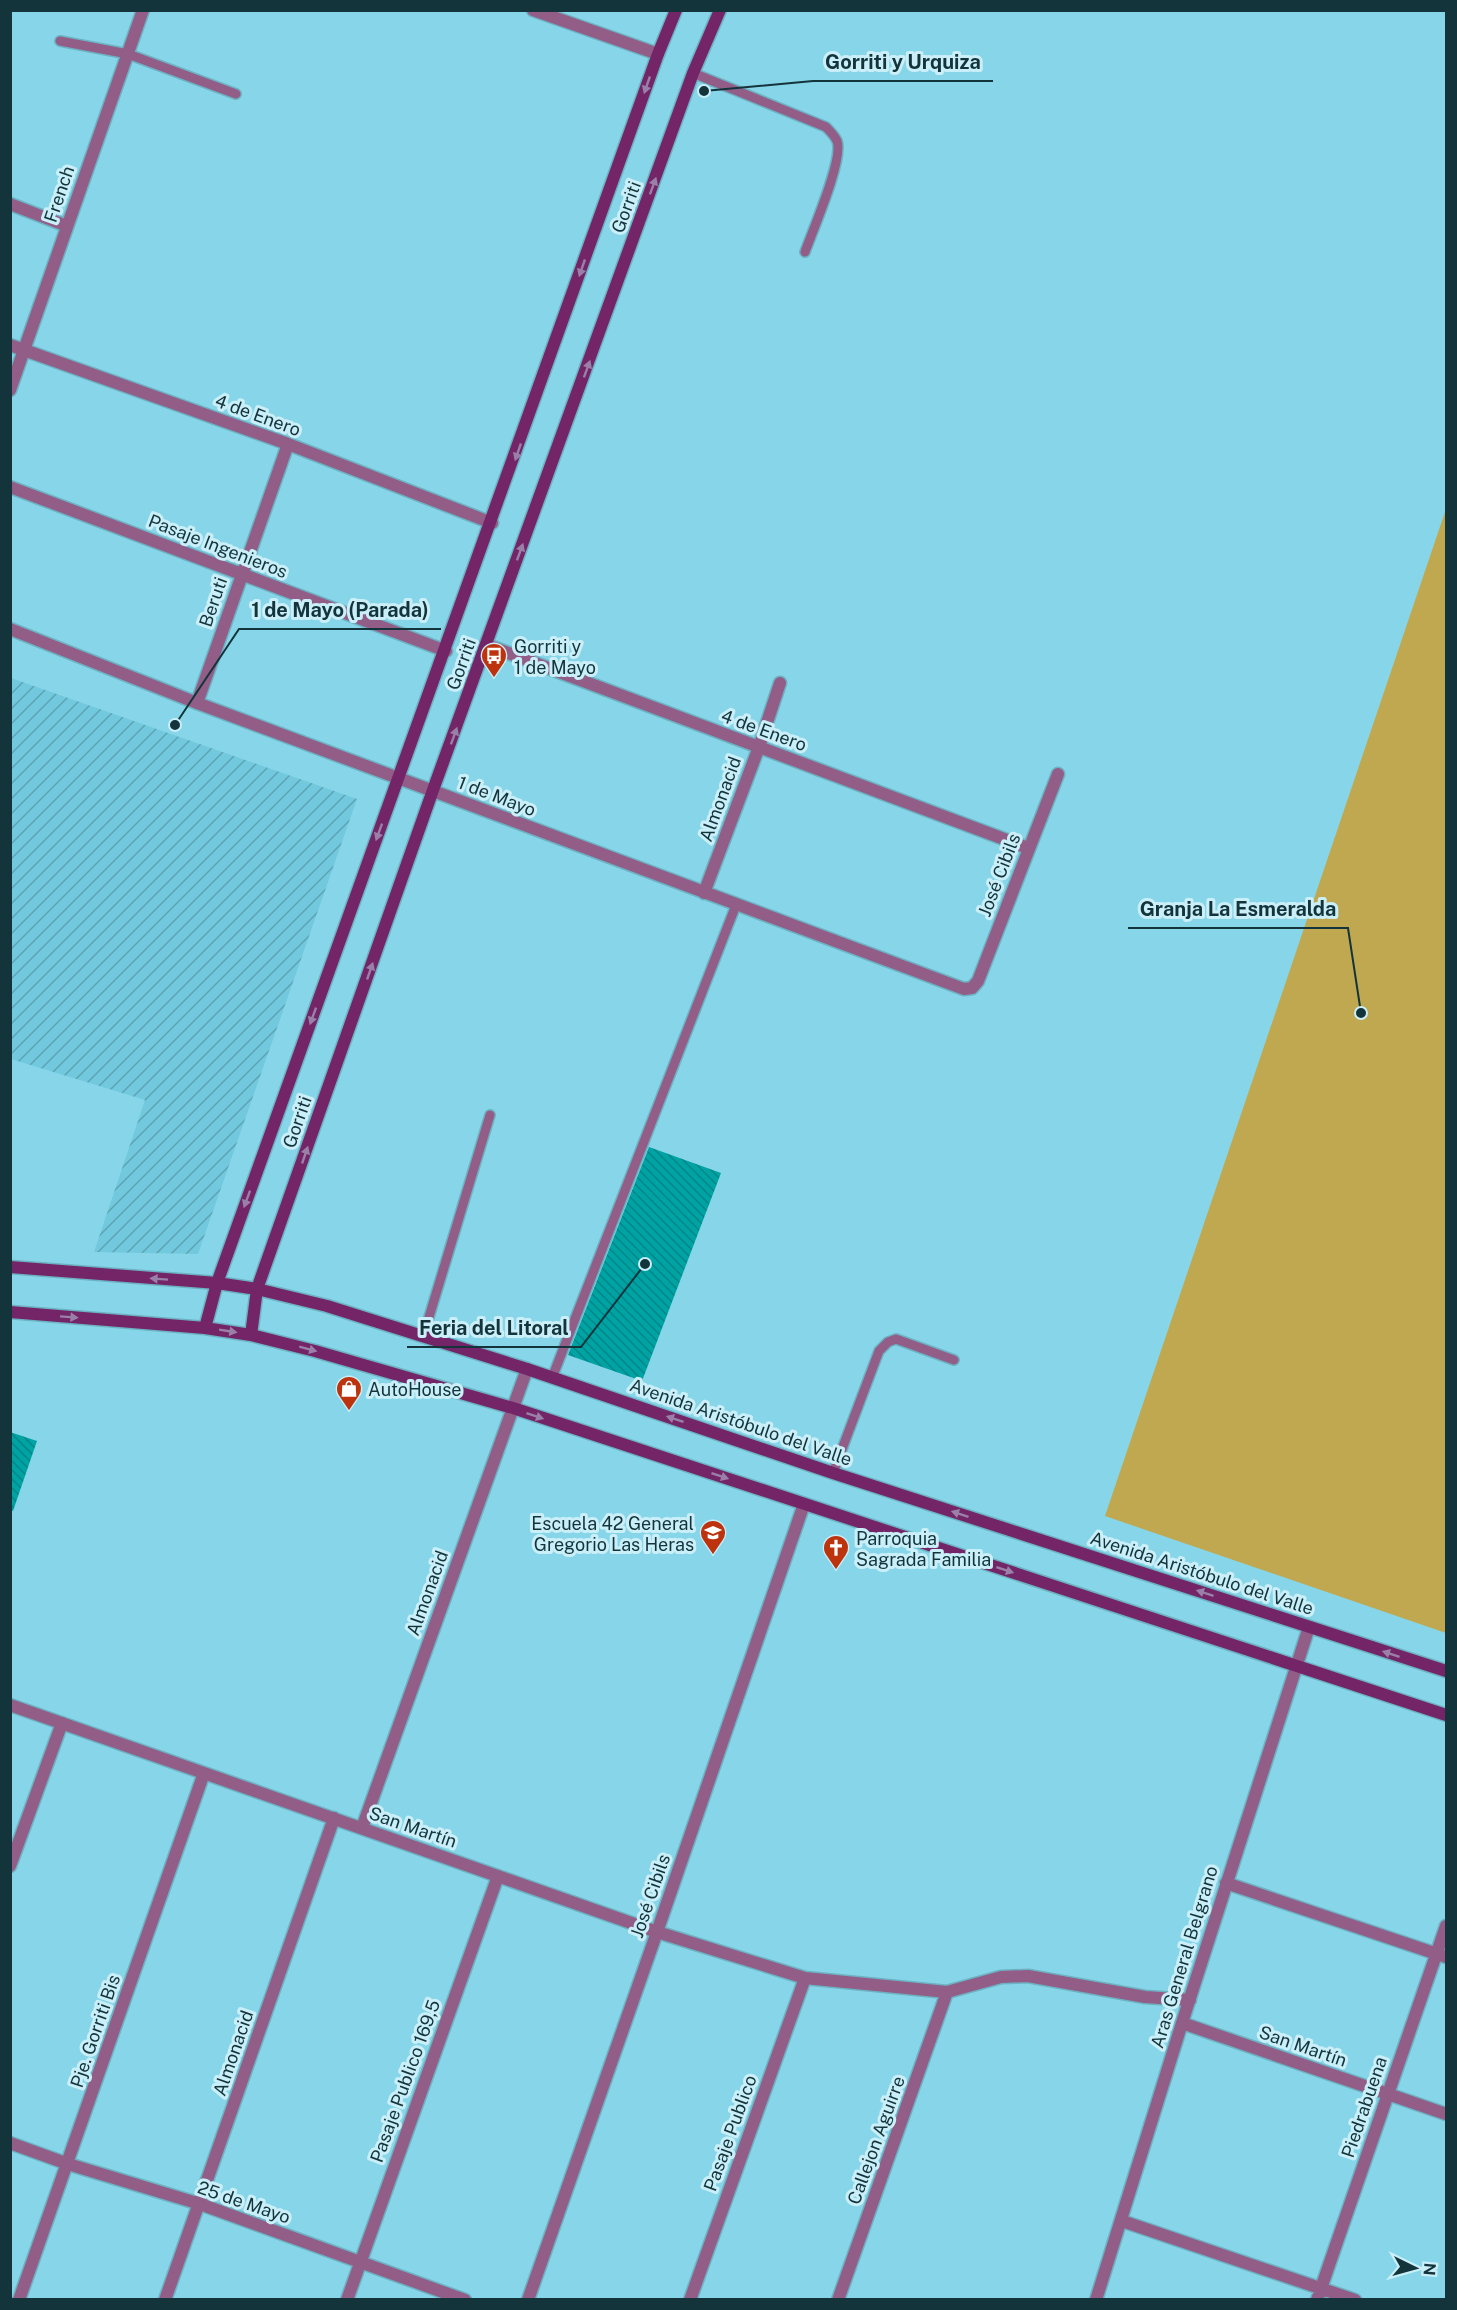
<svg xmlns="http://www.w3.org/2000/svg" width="1457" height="2310" font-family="'Public Sans',sans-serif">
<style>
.industrial{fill:url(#industrial-furrows)}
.green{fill:#c0a850}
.building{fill:url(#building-back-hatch)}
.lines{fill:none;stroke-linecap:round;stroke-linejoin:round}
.lane-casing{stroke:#6db2c2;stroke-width:12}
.street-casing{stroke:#6db2c2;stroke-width:15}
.secondary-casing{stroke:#6db2c2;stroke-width:15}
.lane{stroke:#925d87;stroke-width:9}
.street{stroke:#925d87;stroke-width:12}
.secondary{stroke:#732567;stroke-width:12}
.oneway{fill:#9a80a9}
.labels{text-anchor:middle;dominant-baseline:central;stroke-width:6;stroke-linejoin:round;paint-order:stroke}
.street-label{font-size:18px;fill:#13343b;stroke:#caeff9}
.poi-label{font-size:18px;fill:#13343b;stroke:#caeff9;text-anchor:start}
.leader{fill:none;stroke:#13343b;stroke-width:2}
.callout-dot{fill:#13343b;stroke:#caeff9;stroke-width:2}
.callout-label{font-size:20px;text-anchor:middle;font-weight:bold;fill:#13343b;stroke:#caeff9;stroke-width:6;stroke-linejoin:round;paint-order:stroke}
</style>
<defs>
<pattern id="industrial-furrows" width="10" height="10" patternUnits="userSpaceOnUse" patternTransform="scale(1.5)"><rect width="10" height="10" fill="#72c9dd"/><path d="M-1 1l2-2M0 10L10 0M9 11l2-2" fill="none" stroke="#5ca4b4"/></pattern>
<pattern id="building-back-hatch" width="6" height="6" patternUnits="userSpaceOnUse" patternTransform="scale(1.5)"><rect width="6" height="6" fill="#00a3a3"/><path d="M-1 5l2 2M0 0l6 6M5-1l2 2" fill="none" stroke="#018686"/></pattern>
</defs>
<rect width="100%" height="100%" fill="#87d5e8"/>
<path class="industrial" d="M11,678L357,799L198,1254L94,1252L145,1100L11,1059Z"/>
<path class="green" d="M1446,509V1633L1105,1516Z"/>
<path class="building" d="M649,1147L721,1173L642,1381L568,1355Z
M10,1432L37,1441L13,1511L10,1510Z"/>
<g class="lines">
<defs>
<path id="lane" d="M60,41L128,54L236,94
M693,73L826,127C830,131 835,136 837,141C844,159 812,232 805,252
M423,1337L490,1115
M552,1378L736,905
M833,1473L879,1351L888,1342L896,1339L954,1360"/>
<path id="street" d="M533,10L658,54
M10,204L67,226
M10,345L288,444L492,523
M10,390L143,10
M10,487L446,651
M10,629L197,703L964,989L972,988L978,981L1058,774
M487,645L1028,848
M197,703L288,444
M704,893L759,747L780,683
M10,1705L657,1932L805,1978L947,1992L1001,1977L1028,1976L1145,1997L1190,2000
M362,1828L527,1369
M10,1866L62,1723
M1226,1883L1446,1957
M1182,2023L1446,2114
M10,2143L68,2164L200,2204L465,2300
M1122,2221L1355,2300
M19,2300L204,1773
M165,2300L334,1818
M347,2300L498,1876
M528,2300L657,1932L804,1504
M690,2300L805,1978
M838,2300L947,1992
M1096,2300L1182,2023L1309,1627
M1317,2300L1446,1926"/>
<path id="secondary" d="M10,1267L217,1283L257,1289L327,1306L527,1369L833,1473L1446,1671
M10,1312L205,1328L251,1335L315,1351L513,1408L1446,1715
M205,1328L217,1283C364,873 513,464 658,54L676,10
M251,1335L257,1289L433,790L693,73L720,10"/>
</defs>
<use href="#lane" class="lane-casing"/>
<use href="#street" class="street-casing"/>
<use href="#secondary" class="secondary-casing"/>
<use href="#lane" class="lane"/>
<use href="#street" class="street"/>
<use href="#secondary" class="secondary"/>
</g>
<defs><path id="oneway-solid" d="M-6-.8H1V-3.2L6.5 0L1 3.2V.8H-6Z" transform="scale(1.5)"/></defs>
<g class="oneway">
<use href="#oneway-solid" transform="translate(647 85) rotate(109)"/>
<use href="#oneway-solid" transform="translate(653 186) rotate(-70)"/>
<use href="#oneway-solid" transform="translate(582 268) rotate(109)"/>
<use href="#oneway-solid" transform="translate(587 369) rotate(-70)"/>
<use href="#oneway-solid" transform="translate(518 452) rotate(109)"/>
<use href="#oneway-solid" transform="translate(520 552) rotate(-70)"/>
<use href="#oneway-solid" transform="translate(454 736) rotate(-70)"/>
<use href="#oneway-solid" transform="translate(379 832) rotate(110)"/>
<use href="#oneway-solid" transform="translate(370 971) rotate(-71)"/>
<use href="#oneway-solid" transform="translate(313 1016) rotate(110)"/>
<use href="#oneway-solid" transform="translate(305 1155) rotate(-71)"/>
<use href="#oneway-solid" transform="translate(247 1199) rotate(110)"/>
<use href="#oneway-solid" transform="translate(159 1279) rotate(-176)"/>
<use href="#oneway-solid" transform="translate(69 1317) rotate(4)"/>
<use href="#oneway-solid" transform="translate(228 1331) rotate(9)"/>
<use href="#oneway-solid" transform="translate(308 1349) rotate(15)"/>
<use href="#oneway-solid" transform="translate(535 1416) rotate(18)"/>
<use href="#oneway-solid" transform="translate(675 1419) rotate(-162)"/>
<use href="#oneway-solid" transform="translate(720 1476) rotate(18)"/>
<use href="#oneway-solid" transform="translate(960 1514) rotate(-162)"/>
<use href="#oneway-solid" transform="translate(1005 1570) rotate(18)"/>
<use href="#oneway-solid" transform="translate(1205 1593) rotate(-162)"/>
<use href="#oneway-solid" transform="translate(1391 1654) rotate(-162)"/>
</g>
<defs>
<symbol id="bus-pin" viewBox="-11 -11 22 30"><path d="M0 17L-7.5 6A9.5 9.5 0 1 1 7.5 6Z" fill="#bd330d" stroke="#caeff9"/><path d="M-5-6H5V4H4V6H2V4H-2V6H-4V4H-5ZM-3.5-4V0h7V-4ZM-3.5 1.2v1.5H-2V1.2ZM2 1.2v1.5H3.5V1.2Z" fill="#fff"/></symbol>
<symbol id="shop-pin" viewBox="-11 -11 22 30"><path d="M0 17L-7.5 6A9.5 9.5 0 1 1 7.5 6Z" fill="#bd330d" stroke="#caeff9"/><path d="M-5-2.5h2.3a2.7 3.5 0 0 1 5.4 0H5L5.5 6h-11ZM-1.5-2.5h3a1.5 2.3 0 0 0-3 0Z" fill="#fff"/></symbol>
<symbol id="school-pin" viewBox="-11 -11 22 30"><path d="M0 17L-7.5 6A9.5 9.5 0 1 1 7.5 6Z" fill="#bd330d" stroke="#caeff9"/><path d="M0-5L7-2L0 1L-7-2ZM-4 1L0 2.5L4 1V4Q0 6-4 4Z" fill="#fff"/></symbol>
<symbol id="church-pin" viewBox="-11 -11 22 30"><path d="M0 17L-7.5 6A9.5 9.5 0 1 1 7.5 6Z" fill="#bd330d" stroke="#caeff9"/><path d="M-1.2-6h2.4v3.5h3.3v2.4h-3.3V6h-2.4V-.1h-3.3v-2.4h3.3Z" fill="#fff"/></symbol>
</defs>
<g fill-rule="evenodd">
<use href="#bus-pin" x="479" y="641" width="30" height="40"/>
<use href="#shop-pin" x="334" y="1374" width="30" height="40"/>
<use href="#school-pin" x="698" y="1518" width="30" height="40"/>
<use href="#church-pin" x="821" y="1533" width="30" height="40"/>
</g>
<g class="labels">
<g class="street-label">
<text transform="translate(59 194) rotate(-71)">French</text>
<text transform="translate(626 207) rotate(-70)">Gorriti</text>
<text transform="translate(258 415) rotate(20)">4 de Enero</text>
<text transform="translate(218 546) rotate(21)">Pasaje Ingenieros</text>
<text transform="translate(213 602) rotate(-71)">Beruti</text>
<text transform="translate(461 664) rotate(-70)">Gorriti</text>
<text transform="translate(764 730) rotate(20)">4 de Enero</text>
<text transform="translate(497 796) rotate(21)">1 de Mayo</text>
<text transform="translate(720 799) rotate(-70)">Almonacid</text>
<text transform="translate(999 875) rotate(-69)">José Cibils</text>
<text transform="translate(297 1122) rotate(-71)">Gorriti</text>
<text transform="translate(741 1422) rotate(19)">Avenida Aristóbulo del Valle</text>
<text transform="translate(1202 1573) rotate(18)">Avenida Aristóbulo del Valle</text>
<text transform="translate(427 1593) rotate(-70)">Almonacid</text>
<text transform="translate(413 1827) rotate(19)">San Martín</text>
<text transform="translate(650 1896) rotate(-71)">José Cibils</text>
<text transform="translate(1184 1957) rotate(-73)">Aras General Belgrano</text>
<text transform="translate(95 2031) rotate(-71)">Pje. Gorriti Bis</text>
<text transform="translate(1303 2046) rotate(19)">San Martín</text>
<text transform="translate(233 2053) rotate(-71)">Almonacid</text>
<text transform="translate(405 2081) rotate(-70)">Pasaje Publico 169,5</text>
<text transform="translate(1364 2107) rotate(-71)">Piedrabuena</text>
<text transform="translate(730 2133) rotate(-70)">Pasaje Publico</text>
<text transform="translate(876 2140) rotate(-70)">Callejon Aguirre</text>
<text transform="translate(244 2202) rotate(19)">25 de Mayo</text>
</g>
<g class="poi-label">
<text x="514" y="646">Gorriti y<tspan x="514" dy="21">1 de Mayo</tspan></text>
<text x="368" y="1389">AutoHouse</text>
<text x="694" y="1523" text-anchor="end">Escuela 42 General<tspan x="694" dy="21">Gregorio Las Heras</tspan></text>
<text x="856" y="1538">Parroquia<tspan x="856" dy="21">Sagrada Familia</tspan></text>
</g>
</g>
<path class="leader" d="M704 91L813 81H993M175 725L239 629H441M1361 1013L1348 928H1128M645 1264L581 1347H407"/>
<g class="callout-dot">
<circle cx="704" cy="91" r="6"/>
<circle cx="175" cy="725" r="6"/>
<circle cx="1361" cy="1013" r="6"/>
<circle cx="645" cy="1264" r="6"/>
</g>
<g class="callout-label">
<text x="903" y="69">Gorriti y Urquiza</text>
<text x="340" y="617">1 de Mayo (Parada)</text>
<text x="1238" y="916">Granja La Esmeralda</text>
<text x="494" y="1335">Feria del Litoral</text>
</g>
<rect width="1457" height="2310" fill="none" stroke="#13343b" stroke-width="24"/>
<g transform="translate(1415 2268) rotate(95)" stroke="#caeff9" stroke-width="4.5" paint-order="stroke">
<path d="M0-4.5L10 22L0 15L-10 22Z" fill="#13343b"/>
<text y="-9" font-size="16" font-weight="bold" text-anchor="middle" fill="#13343b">N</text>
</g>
</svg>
